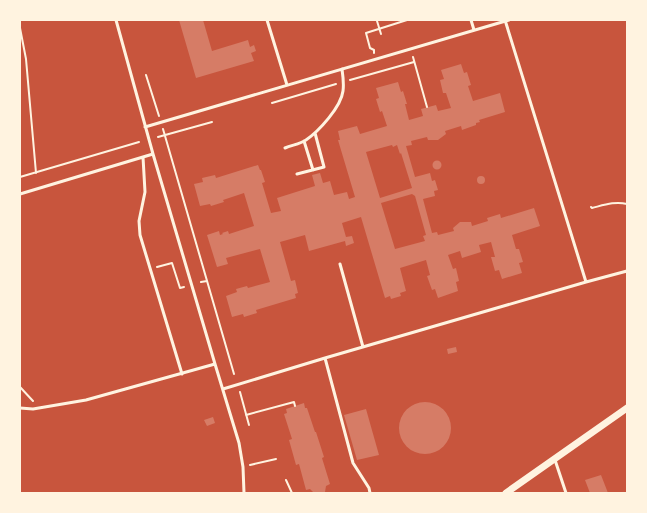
<svg xmlns="http://www.w3.org/2000/svg" width="647" height="513" font-family="Literata,serif">
<style>
.building{fill:#d67c66;fill-rule:evenodd}
.lines{fill:none;stroke-linecap:round;stroke-linejoin:round}
.path{stroke:#fff3e0;stroke-width:2}
.service{stroke:#fff3e0;stroke-width:3}
.tertiary{stroke:#fff3e0;stroke-width:7}
</style>
<rect width="100%" height="100%" fill="#c8553d"/>
<path class="building" d="M179,20H203L212,51L248,40L250,47L254,45L256,51L251,53L254,61L196,78Z
M461,64L464,73L467,72L471,85L468,86L473,101L500,93L505,112L479,120L480,122L476,123V125L462,130L461,126L445,131L446,134L438,140H428L427,137L411,141L412,145L406,146L415,177L430,173L432,181L435,180L438,190L434,191L435,196L423,199L432,233L437,232L438,235L454,231L453,228L460,222H471L472,226L488,221L487,218L500,214L501,218L534,208L540,226L512,235L516,249H519L523,262L519,263L522,273L502,279L499,270L495,271L491,257H495L491,242L479,245L481,252L462,258L460,251L448,255L453,269L456,268L459,281L456,282L458,291L438,298L435,289L432,290L427,276L430,275L426,260L400,268L406,291L400,293L401,296L391,299L390,296L385,298L361,217L342,223L346,237L352,236L354,243L346,246L345,241L309,251L305,235L280,242L291,281L295,280L298,293L295,294L296,298L256,310L257,313L244,317L243,314L232,317L226,296L237,292L236,289L247,286L248,288L270,282L260,249L226,258L228,264L217,267L207,235L219,231L220,235L223,234L222,233L228,231L229,234L254,226L244,193L223,200L224,202L211,206L210,204L200,206L194,184L203,182L202,178L215,175L216,178L258,165L260,170H261L265,182L262,183L271,213L281,211L277,198L315,186L312,175L320,173L323,183L330,181L334,195L347,192L349,199L355,197L338,140H340L338,131L357,126L360,134L387,126L382,111L380,112L376,99L379,98L376,88L398,82L401,92L403,91L407,104H405L409,120L423,116L421,109L436,105L438,111L451,108L446,93H443L440,80L444,79L441,70ZM392,145L393,147L397,145L400,154L401,153L412,188L380,198L366,152ZM412,194L415,196L426,235L423,236L425,241L395,249L381,203Z
M432.5 165a4.5 4.5 0 1 1 9 0a4.5 4.5 0 1 1-9 0Z
M477 180a4 4 0 1 1 8 0a4 4 0 1 1-8 0Z
M456,347L457,352L448,354L447,349Z
M399 428a26 26 0 1 1 52 0a26 26 0 1 1-52 0Z
M304,403L305,408H307L315,432H316L324,457L322,458L330,484L326,486L325,492L322,493H314L310,489L306,490L299,464L296,465L289,440L292,439L284,414L287,413L286,409Z
M366,409L379,455L357,460L344,415Z
M213,417L215,423L207,426L204,420Z
M601,475L608,493H590L585,480Z"/>
<g class="lines">
<path class="path" d="M377,21L381,34
M20,28L26,59L36,173
M374,53V50L370,48L366,33L407,20
M413,57L427,107
M146,75L159,116
M350,80L414,62
M272,103L336,84
M163,129L234,374
M158,137L212,122
M20,177L139,142
M591,207L592,208C604,205 615,201 627,204
M157,267L172,263L180,288L184,287
M201,282L207,281
M20,387L33,401
M240,392L249,425
M246,415L294,402L295,406
M250,465L276,459
M286,480L292,493"/>
<path class="service" d="M116,20L153,154L215,364
M267,20L287,85
M471,20L474,30
M505,20L586,282L627,271
M145,127L509,20
M304,141L313,170
M285,148C292,145 300,144 306,140C319,131 341,107 343,91C344,84 343,76 342,69
M143,157L145,192L139,221L140,235L182,374
M297,174L324,167L315,133
M20,194L153,154
M340,264L363,347
M325,358L353,463L369,488L370,493
M223,389L325,358L586,282
M20,408L33,409L86,400L215,364L239,443L243,467L244,493
M555,460L566,493"/>
<path class="tertiary" d="M506,493L627,408"/>
</g>
<rect width="647" height="513" fill="none" stroke="#fff3e0" stroke-width="42"/>
</svg>
